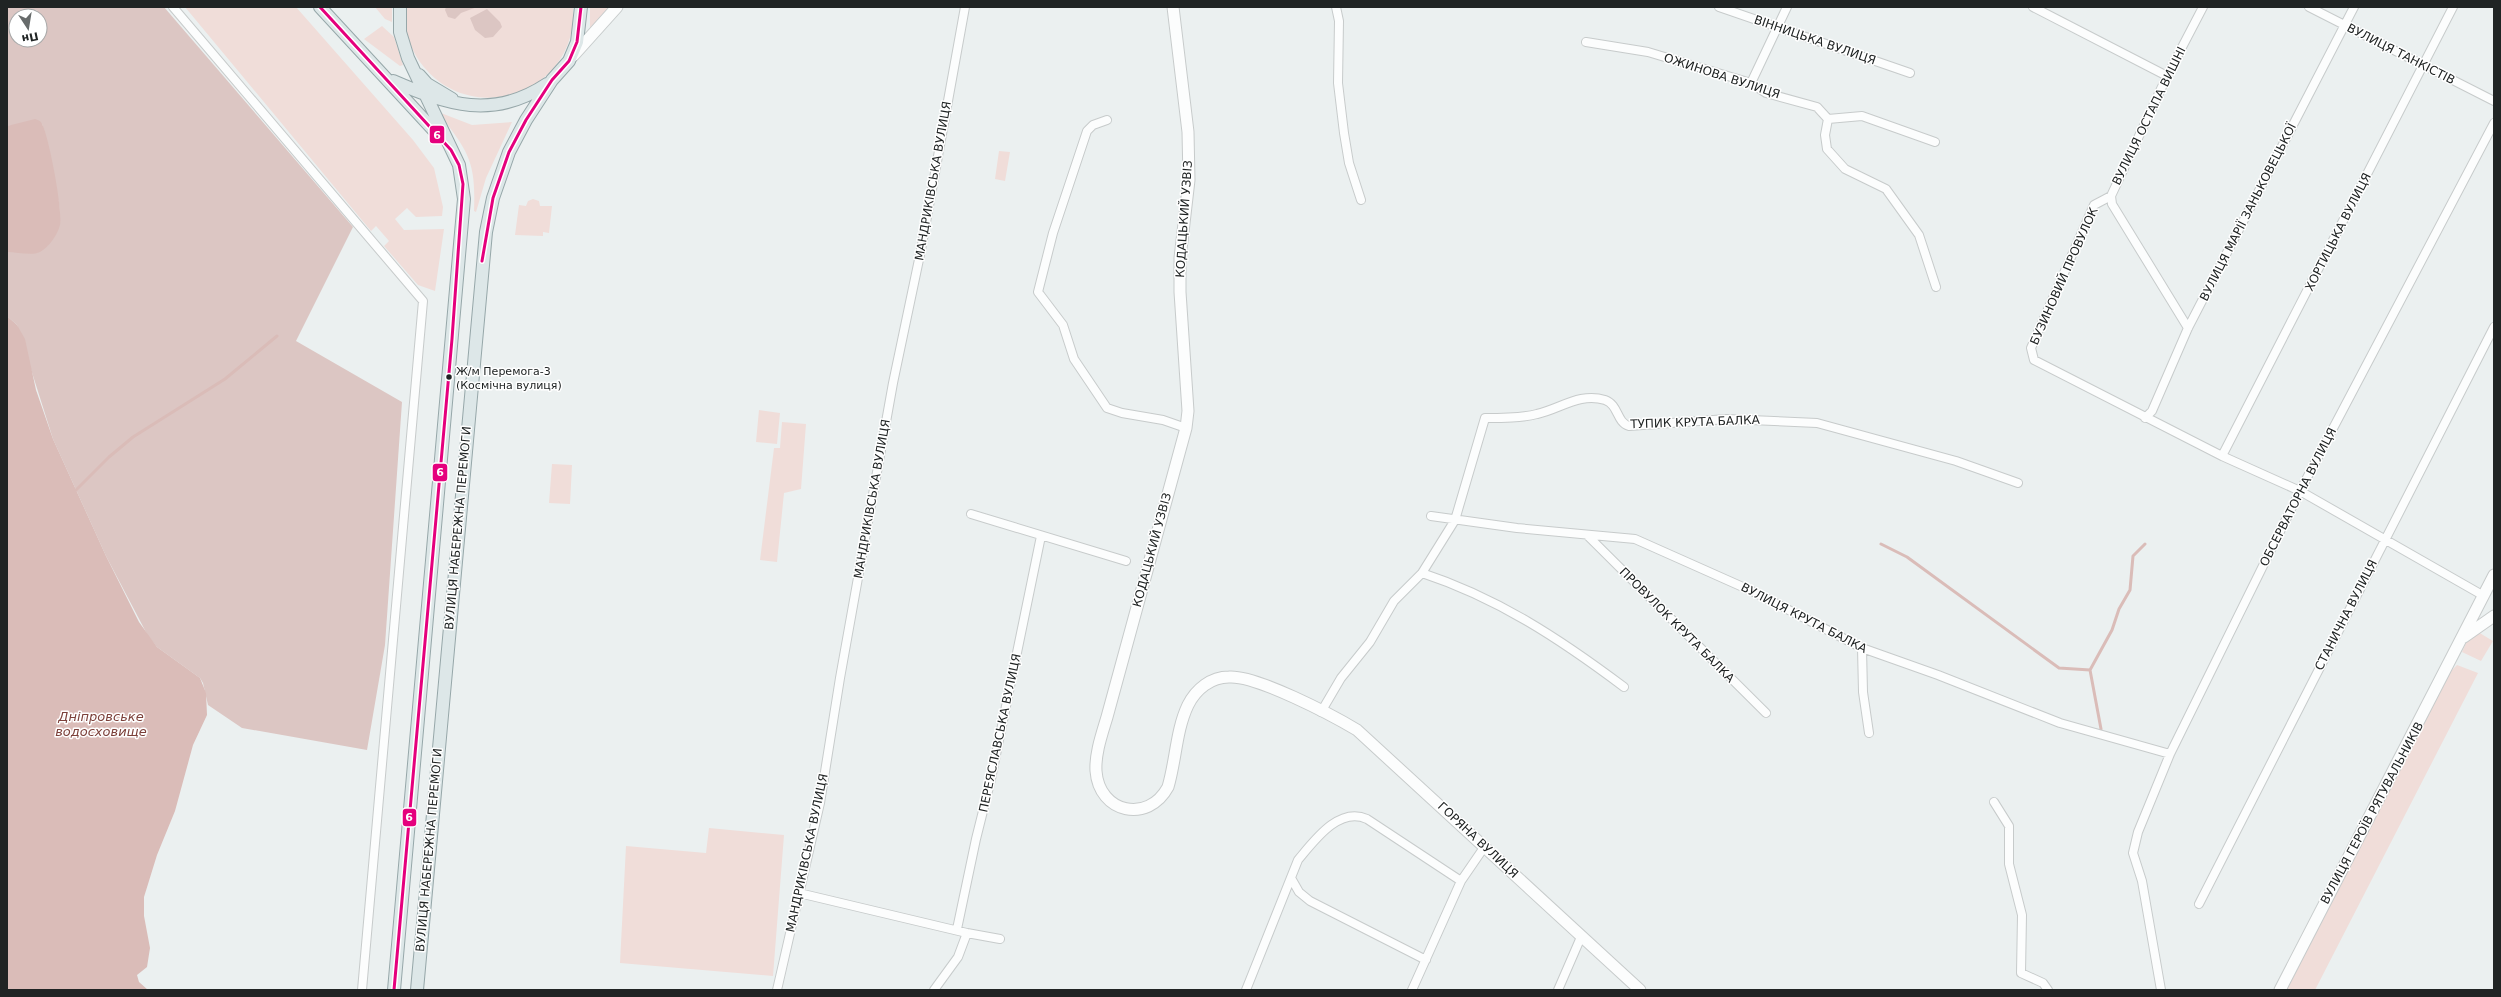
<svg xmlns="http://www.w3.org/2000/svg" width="2501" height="997" font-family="'DejaVu Sans',sans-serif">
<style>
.green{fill:#f0ddd9}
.forest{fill:#dcc6c3;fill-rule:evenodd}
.water{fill:#dabcb8}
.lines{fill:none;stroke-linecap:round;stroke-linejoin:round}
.stream{stroke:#dabcb8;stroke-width:3}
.street-casing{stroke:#c7cbcb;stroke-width:10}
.secondary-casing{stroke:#c7cbcb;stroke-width:13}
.primary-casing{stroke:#96a7a9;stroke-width:14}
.street{stroke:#fcfdfd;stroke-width:8}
.secondary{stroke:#fcfdfd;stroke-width:11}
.primary{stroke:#dde7e8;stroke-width:12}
.bus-1-casing{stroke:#fff;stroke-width:6}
.bus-1{stroke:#e5007d;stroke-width:3}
.bus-dot{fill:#202424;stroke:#fff;stroke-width:1.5}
.labels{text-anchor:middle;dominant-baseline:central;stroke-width:3;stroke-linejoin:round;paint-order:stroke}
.bus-label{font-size:11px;fill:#202424;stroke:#fff;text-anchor:start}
.street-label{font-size:12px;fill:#202424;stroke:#fff}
.water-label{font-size:13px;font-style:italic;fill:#7c403a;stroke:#fff}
.line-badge{stroke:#fff;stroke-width:1.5}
.badge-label{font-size:11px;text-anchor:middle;font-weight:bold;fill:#fff}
</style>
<rect width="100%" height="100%" fill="#ebf0f0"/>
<path class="green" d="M185,7H296L413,140L434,168L443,207L442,216L416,217L407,208L395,219L404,230L444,229L435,291L418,285L384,246L389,241L376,226L371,231Z
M375,7H392V22L385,19Z
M406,7H573C579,93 470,131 420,62C409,46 403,26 406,7Z
M590,7H614L590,33Z
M382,26L394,37L403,65L400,66L364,39Z
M441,113L472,125L512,122L486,178L476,212L474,211C476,163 469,152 440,115Z
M999,151L1010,152L1005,181L995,179Z
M533,199L539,201L540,206H552L549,233L543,232V236L515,235L519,205L526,206L528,201Z
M759,410L780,413L777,444L756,442Z
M782,422L806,424L801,489L784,493L777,562L760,560L774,448H780Z
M552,464L572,465L570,504L549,503Z
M2478,632L2493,641L2481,661L2462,652L2468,639Z
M2457,665L2478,673L2315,990H2286L2451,671Z
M709,828L784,835L773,976L620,963L626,846L706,853Z"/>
<path class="forest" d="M7,7H164L353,227L296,341L402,402L385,645L367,750L242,728L208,705L203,683L200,678L157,647L148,636L106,556L53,439L17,325L7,316V252H18L47,246L60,224L59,204L42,124L7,126ZM16,16H40V40H16Z
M446,7H477L461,13L455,19L448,17L445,10Z
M487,9L500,22L502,27L493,37L485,38L475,30L470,18Z"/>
<path class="water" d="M35,119C38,120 41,121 42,124C49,137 63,211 60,225C58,234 49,247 40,252C32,256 17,252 7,252V126Z
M7,316L17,325L25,339L36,390L53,439L106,556L139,622L157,647L200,678L206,693L207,715L193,745L175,811L157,855L144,897V916L150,948L147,967L137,975L139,982L148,990H7Z"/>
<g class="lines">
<path class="stream" d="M76,490L109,457L133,437L225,379L277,336
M1881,544L1907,557L2059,668L2090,670L2112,630L2119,609L2130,590L2133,556L2145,544
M2090,670L2101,729"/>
<defs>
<path id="street" d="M173,7L423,301L362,990
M1336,7L1339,21L1338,83L1344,133L1349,163L1361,200
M1719,7L1910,73
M2033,7L2167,76
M2309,7L2494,101
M1586,42L1648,52L1751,83L1766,93L1817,107L1828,119L1862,116L1935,142
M1751,83L1787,7
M1828,119L1825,135L1827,149L1845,169L1886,189L1919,235L1936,287
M1107,120L1093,125L1087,131L1053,233L1038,292L1063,325L1074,359L1107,408L1122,413L1163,420L1186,428
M2111,196L2094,205L2031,348L2034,360L2222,456L2300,491L2484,596
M2188,328L2112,204L2111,196L2167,76L2203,7
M2145,418L2152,411L2188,328L2354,7
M2222,456L2453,7
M971,514L1126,561
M1431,516L1517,528L1635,539L1754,592L1862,648L1938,675L2060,723L2170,754
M1589,537L1766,713
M1422,573C1498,598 1560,639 1624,687
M1862,648L1863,692L1869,733
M1321,712L1341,678L1370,642L1394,601L1422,573L1455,520L1485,418C1503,418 1521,418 1537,414C1560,409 1580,392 1605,400C1619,405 1616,422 1629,426L1727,419L1817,423L1956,461L2018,483
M1994,802L2009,826V864L2022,915L2021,973L2043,983L2048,990
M1291,878L1299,892L1310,901L1426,960
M799,893L967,933L1000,939
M2199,904L2494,327
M957,929L976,839L991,779L1041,536
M777,990L820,803L840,678L893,383L921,250L965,7
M934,990L958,957L967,933
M1246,990L1298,860C1314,841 1339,806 1367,819L1461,881
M1412,990L1461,881L1485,846
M1558,990L1581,937
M2161,990L2142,881L2133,853L2138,832L2170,754L2300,491L2494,123"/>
<path id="secondary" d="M1173,7L1188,132L1189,180L1180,258V292L1188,411L1186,428L1107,717C1102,734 1095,753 1096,771C1099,813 1148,824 1168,787C1176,760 1176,730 1188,705C1196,689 1211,677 1229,677C1256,675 1332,715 1357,730L1640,990
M573,56L617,7
M2464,637L2494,616
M2280,990L2494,575"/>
<path id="primary" d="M320,7L440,137
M419,75L427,84L452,99
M393,81C448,105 493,120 547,84
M394,990L464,199L459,165L408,58L400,32V7
M417,990L486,232L493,198L509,152L526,120L552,80L569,61L577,42L581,7"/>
</defs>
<use href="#street" class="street-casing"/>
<use href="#secondary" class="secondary-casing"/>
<use href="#primary" class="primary-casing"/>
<use href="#street" class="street"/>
<use href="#secondary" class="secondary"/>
<use href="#primary" class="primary"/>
<defs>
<path id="bus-1" d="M320,7L451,150L459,165L463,184L452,339L394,990
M482,261L493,198L509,152L526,120L552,80L569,61L577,42L581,7"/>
</defs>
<use href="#bus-1" class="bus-1-casing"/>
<use href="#bus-1" class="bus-1"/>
</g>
<circle class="bus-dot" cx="449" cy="377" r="3.5"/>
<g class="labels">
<g class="bus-label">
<text x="456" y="371">Ж/м Перемога-3<tspan x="456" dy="14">(Космічна вулиця)</tspan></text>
</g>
<g class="street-label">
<text transform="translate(1815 40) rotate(19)">ВІННИЦЬКА ВУЛИЦЯ</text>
<text transform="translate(2401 54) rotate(27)">ВУЛИЦЯ ТАНКІСТІВ</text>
<text transform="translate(1722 76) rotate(18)">ОЖИНОВА ВУЛИЦЯ</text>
<text transform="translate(2149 116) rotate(-64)">ВУЛИЦЯ ОСТАПА ВИШНІ</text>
<text transform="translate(933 181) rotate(-80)">МАНДРИКІВСЬКА ВУЛИЦЯ</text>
<text transform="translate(2248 212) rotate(-63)">ВУЛИЦЯ МАРІЇ ЗАНЬКОВЕЦЬКОЇ</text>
<text transform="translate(1184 219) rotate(-86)">КОДАЦЬКИЙ УЗВІЗ</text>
<text transform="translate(2338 232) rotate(-63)">ХОРТИЦЬКА ВУЛИЦЯ</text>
<text transform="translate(2064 276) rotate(-66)">БУЗИНОВИЙ ПРОВУЛОК</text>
<text transform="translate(1695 422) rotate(-2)">ТУПИК КРУТА БАЛКА</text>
<text transform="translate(2298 497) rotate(-63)">ОБСЕРВАТОРНА ВУЛИЦЯ</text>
<text transform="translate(872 499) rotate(-80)">МАНДРИКІВСЬКА ВУЛИЦЯ</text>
<text transform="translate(458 528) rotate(-85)">ВУЛИЦЯ НАБЕРЕЖНА ПЕРЕМОГИ</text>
<text transform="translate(1152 550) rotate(-75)">КОДАЦЬКИЙ УЗВІЗ</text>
<text transform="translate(2346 615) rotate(-63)">СТАНИЧНА ВУЛИЦЯ</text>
<text transform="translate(1804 618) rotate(27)">ВУЛИЦЯ КРУТА БАЛКА</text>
<text transform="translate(1677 625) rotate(45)">ПРОВУЛОК КРУТА БАЛКА</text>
<text transform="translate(1000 733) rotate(-78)">ПЕРЕЯСЛАВСЬКА ВУЛИЦЯ</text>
<text transform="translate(2372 813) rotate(-62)">ВУЛИЦЯ ГЕРОЇВ РЯТУВАЛЬНИКІВ</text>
<text transform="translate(1478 840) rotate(43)">ГОРЯНА ВУЛИЦЯ</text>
<text transform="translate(429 850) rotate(-85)">ВУЛИЦЯ НАБЕРЕЖНА ПЕРЕМОГИ</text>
<text transform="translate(807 853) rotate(-78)">МАНДРИКІВСЬКА ВУЛИЦЯ</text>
</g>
<g class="water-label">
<text x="101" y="716">Дніпровське<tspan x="101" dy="15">водосховище</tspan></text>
</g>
</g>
<g class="line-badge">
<rect x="429" y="125" width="16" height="19" rx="4" fill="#e5007d"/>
<rect x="432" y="463" width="16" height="19" rx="4" fill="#e5007d"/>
<rect x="402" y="808" width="15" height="19" rx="4" fill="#e5007d"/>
</g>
<g class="badge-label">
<text x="437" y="139">6</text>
<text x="440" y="476">6</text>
<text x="409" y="821">6</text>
</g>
<rect width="2501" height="997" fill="none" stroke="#202424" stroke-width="16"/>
<g transform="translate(28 28) rotate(168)"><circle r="19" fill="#ffffff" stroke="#a6a7a7"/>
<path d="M0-3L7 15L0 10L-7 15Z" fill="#676b6b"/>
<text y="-6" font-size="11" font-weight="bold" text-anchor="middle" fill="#202424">Пн</text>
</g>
</svg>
